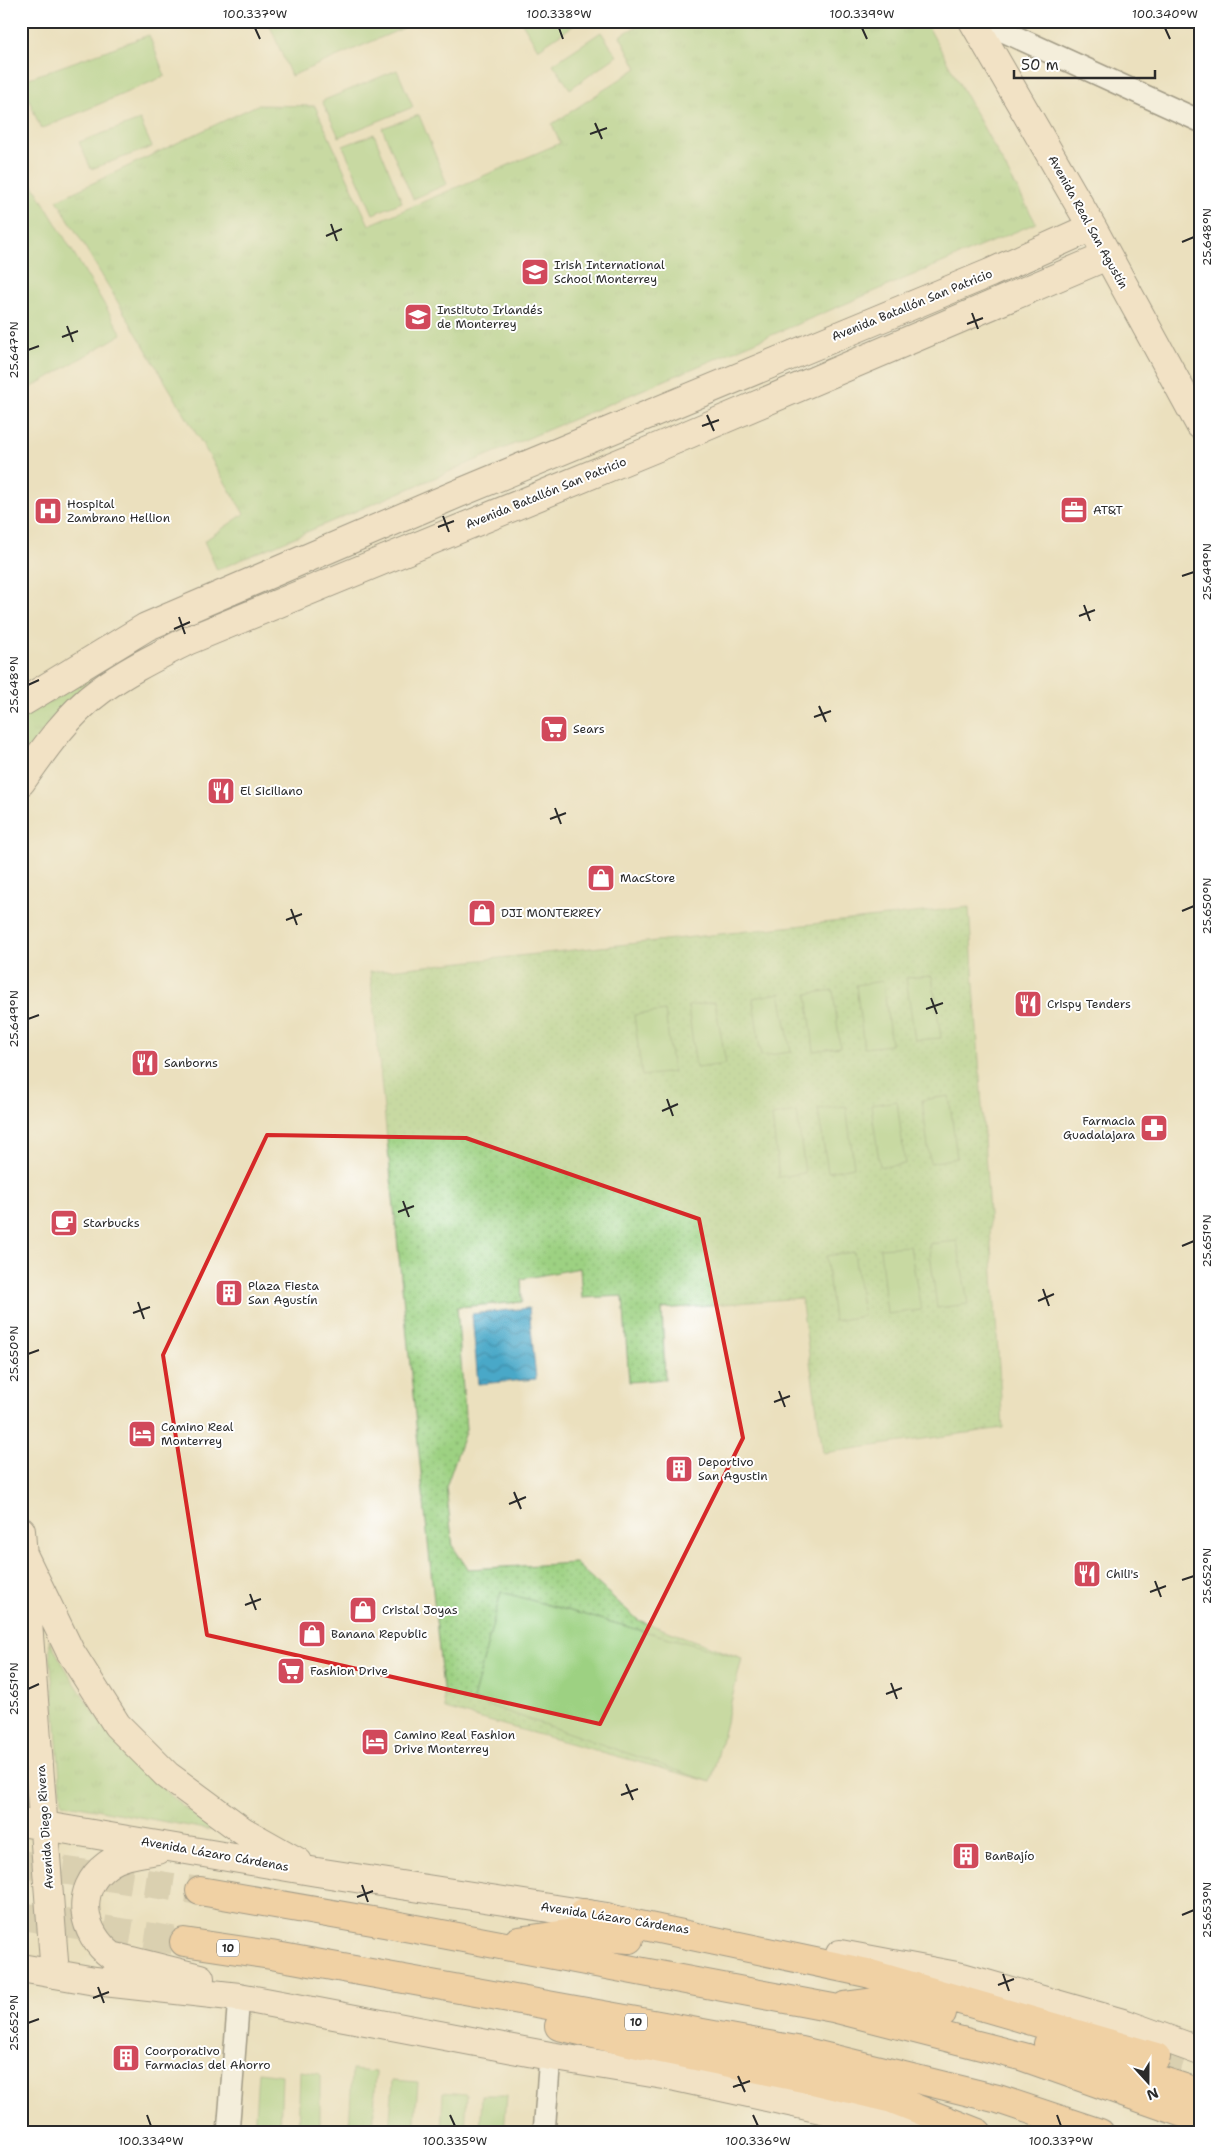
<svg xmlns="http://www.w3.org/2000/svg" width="1221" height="2154" font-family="'Shantell Sans',sans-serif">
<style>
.grass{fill:url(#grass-tufts);stroke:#647e56}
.park{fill:url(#park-dots);stroke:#647e56}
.pitch{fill:#9dd182;stroke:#647e56}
.water{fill:url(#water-waves);stroke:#3a6a7a}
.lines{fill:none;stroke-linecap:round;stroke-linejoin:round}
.highway-tunnel{stroke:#c5bca1;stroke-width:28;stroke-dasharray:28 14;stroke-linecap:butt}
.street-casing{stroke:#484641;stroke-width:24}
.secondary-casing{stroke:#484641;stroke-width:30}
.highway-casing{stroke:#484641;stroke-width:30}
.street{stroke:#fff;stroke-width:21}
.secondary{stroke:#fbe5cf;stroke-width:28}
.highway{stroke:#f6be86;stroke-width:28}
.marked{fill:none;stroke:#d62828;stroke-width:4;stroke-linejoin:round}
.ticks{fill:none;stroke:#2b2b2b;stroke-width:2}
.labels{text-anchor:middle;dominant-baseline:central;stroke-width:4;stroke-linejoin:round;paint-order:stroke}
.shield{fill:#fff;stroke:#6b6b6b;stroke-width:1}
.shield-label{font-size:11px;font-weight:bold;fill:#2b2b2b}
.street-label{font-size:12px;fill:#2b2b2b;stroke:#fff}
.poi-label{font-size:12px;fill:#2b2b2b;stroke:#fff;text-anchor:start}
.neatline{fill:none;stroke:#2b2b2b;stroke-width:2}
.ticks-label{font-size:12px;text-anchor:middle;fill:#2b2b2b}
</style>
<defs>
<pattern id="grass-tufts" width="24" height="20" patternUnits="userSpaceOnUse" patternTransform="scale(1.25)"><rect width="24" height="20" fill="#9dd182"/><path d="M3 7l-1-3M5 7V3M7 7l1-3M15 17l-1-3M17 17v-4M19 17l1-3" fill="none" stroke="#87b470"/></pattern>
<pattern id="park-dots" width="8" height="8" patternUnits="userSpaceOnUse" patternTransform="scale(1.25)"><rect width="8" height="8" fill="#9dd182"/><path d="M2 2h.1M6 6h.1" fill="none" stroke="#87b470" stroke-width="1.8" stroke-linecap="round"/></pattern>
<pattern id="water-waves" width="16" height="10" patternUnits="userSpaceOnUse" patternTransform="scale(1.25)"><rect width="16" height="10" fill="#4aa8c8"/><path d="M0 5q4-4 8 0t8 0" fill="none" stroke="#3e89a3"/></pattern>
</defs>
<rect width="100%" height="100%" fill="#fff"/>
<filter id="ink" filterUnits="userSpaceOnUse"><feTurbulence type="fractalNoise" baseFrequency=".02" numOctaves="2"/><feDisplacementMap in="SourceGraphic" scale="10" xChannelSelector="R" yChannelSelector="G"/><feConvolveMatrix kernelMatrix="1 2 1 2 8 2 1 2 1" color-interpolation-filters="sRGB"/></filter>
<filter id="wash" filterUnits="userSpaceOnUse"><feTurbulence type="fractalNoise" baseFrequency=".0096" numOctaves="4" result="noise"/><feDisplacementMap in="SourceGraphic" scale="20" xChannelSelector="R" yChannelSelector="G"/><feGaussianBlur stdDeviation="1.12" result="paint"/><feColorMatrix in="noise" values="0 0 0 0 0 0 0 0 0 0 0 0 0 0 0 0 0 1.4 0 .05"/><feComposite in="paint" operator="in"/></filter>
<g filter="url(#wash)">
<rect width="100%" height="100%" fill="#ebe0be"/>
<path class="grass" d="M645,21H925L1036,223L217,570L204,541L244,514L57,200L257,105L315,106L369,225L560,143L552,124L637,68L620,36Z
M94,676L69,699L21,758V719Z
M49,1640C77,1689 108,1738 150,1777C170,1796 191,1812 211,1830L62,1803Z"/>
<path class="park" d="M969,907L1003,1428L823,1453L801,1298L662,1309L665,1379L629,1382L623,1296L582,1298L580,1268L521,1279L522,1302L457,1307L466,1429L446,1487L453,1547L468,1569L575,1563L638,1620L742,1658L711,1782L445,1709L370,972Z"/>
<path class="pitch" d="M268,21H420L291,76Z
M521,21H580L538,49Z
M601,32L617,56L570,89L553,64Z
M149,35L165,76L41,129L21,81Z
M397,70L413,107L339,137L322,101Z
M419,115L447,184L413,199L382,128Z
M140,120L152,147L91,169L79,142Z
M374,134L402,202L373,214L343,146Z
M21,165L122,334L22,393L21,391Z
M932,976L941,1038L915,1040L906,978Z
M883,981L891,1045L864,1048L856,985Z
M833,990L840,1047L814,1051L807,994Z
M780,993L791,1052L761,1056L753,998Z
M715,1002L726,1064L696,1068L688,1006Z
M665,1011L673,1072L642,1076L634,1015Z
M949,1096L957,1158L930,1163L922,1100Z
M897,1101L905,1164L880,1167L871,1105Z
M846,1106L854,1167L828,1172L818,1109Z
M797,1112L805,1173L779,1177L772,1116Z
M957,1241L968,1304L937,1308L929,1244Z
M910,1246L921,1310L887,1314L880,1248Z
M854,1252L863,1316L834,1321L826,1256Z
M501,1592L742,1658L711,1782L473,1700Z
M352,2070L376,2072L373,2133H349Z
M300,2071L320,2074V2133H298Z
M258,2072L282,2075L280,2133H254Z
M393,2080L418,2082L414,2133H389Z
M443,2092L467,2094L465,2133H441Z
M482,2095H507L504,2133H480Z"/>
<path class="water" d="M529,1308L536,1379L478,1384L472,1314Z"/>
</g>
<g filter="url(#ink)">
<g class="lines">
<path class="highway-tunnel" d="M21,1864L200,1891
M21,1916L184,1942
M1156,2057L1200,2071"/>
<defs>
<path id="street" d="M981,21L1200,121
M228,2133L239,1997
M544,2133L550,2056"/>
<path id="secondary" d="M973,21L1092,227L1200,425
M21,703L146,627L457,494L990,273L1092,227
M21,782C44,749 69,713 101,690C128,670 158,656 187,641L663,445L1107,256
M21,1531L55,1974
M23,1554L70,1651L117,1725L167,1775L243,1831L298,1862
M21,1822L317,1872L607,1917
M158,1850C140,1853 122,1854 107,1865C73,1890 82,1934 112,1956L200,1978
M840,1954L962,1977L1126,2024L1200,2051
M21,1968L95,1981L239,1997L550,2056L676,2077L930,2133"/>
<path id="highway" d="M200,1891L384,1923L833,2008L1024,2057L1200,2119
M583,1913L867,1973L1156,2057
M518,1941L567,1934L629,1939
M184,1942L271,1955L802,2051L998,2099L1100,2133
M845,2006L884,2001L942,2013
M559,2026L647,2046L808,2079L892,2099L978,2133
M1048,2044L1200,2093"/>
</defs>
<use href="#street" class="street-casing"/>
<use href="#secondary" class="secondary-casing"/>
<use href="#highway" class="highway-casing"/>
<use href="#street" class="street"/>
<use href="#secondary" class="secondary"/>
<use href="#highway" class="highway"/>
</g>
</g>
<path d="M0 0H1221V2154H0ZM267,1135L466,1138L699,1219L743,1438L600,1724L207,1635L163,1355Z" fill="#ebe0be" fill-opacity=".55" fill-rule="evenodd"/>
<path class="marked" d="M267,1135L466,1138L699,1219L743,1438L600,1724L207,1635L163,1355Z"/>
<path class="ticks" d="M255,28L260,39M559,28L563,39M862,28L867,39M1165,28L1170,39M595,123L602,139M590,134L607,128M331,224L337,241M326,236L342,229M1182,242L1194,237M972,313L978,329M967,324L983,318M67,326L73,342M62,337L78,331M28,350L39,346M707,415L714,431M702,426L719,420M443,516L449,532M438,527L454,521M1182,576L1194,572M1084,605L1090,621M1079,616L1095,610M179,617L185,634M174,629L190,622M28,685L39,680M819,706L826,722M814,717L831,711M555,808L561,824M550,819L566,813M291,909L297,925M1182,911L1194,906M286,920L302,914M931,998L937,1014M926,1009L943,1003M28,1019L39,1015M667,1099L673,1116M662,1111L678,1104M403,1201L409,1217M398,1212L414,1206M1182,1246L1194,1241M1043,1289L1049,1306M1038,1301L1054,1294M138,1302L144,1319M133,1313L150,1307M28,1354L39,1350M779,1391L785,1407M774,1402L790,1396M514,1492L521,1509M509,1504L526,1497M1182,1580L1194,1576M1155,1581L1161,1597M1150,1592L1166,1586M250,1594L256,1610M245,1605L261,1599M891,1683L897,1699M28,1689L39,1684M886,1694L902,1688M626,1784L633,1800M621,1795L638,1789M362,1885L368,1902M357,1897L373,1891M1182,1915L1194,1910M1003,1974L1009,1991M998,1985L1014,1979M98,1987L104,2003M93,1998L109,1992M28,2023L39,2019M738,2076L745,2092M733,2087L750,2081M147,2115L151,2126M450,2115L455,2126M753,2115L758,2126M1057,2115L1061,2126"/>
<defs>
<symbol id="university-square" viewBox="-11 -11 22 22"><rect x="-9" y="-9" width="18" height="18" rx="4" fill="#d1495b" stroke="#fff"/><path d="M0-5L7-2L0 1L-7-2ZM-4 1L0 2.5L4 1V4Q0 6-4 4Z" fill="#fff"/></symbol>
<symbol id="office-square" viewBox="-11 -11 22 22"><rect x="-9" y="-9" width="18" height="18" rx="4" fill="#d1495b" stroke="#fff"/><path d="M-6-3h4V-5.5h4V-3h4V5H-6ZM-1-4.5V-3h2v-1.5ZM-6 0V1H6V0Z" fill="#fff"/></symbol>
<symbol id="hospital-square" viewBox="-11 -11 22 22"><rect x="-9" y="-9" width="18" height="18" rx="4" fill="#d1495b" stroke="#fff"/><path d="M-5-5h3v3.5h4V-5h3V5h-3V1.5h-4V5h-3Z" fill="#fff"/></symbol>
<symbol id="supermarket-square" viewBox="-11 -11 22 22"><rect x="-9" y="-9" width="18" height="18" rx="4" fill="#d1495b" stroke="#fff"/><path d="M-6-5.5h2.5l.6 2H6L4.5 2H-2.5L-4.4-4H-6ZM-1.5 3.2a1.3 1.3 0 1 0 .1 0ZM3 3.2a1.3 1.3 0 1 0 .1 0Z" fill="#fff"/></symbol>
<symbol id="restaurant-square" viewBox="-11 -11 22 22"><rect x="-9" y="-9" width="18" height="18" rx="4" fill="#d1495b" stroke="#fff"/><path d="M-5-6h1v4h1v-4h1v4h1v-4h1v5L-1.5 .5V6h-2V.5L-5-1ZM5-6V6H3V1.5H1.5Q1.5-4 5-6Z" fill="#fff"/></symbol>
<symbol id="shop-square" viewBox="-11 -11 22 22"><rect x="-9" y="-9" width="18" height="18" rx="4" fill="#d1495b" stroke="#fff"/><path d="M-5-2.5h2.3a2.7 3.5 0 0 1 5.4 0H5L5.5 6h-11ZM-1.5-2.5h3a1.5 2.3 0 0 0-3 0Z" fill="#fff"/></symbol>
<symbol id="pharmacy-square" viewBox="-11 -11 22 22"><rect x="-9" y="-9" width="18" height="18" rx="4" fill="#d1495b" stroke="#fff"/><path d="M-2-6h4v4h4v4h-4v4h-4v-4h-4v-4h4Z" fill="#fff"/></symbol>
<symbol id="cafe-square" viewBox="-11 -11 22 22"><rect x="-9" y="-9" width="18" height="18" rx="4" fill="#d1495b" stroke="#fff"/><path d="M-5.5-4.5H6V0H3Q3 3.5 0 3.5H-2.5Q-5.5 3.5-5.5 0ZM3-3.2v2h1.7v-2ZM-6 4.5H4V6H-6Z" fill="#fff"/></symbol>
<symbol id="building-square" viewBox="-11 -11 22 22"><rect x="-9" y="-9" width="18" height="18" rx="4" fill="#d1495b" stroke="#fff"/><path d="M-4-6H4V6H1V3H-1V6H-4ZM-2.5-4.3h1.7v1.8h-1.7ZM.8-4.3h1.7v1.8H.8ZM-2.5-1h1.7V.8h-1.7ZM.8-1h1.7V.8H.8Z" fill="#fff"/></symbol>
<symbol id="hotel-square" viewBox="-11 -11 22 22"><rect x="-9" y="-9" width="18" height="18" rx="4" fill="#d1495b" stroke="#fff"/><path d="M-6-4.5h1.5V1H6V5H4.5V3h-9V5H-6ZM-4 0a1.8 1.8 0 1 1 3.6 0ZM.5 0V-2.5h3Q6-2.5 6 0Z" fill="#fff"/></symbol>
</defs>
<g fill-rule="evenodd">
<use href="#university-square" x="519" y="256" width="32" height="32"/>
<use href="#university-square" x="402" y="301" width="32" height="32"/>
<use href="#office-square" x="1058" y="494" width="32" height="32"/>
<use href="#hospital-square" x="32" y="495" width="32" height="32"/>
<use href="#supermarket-square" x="538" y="713" width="32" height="32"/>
<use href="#restaurant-square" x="205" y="775" width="32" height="32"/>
<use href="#shop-square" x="585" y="862" width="32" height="32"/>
<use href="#shop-square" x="466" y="897" width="32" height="32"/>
<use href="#restaurant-square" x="1012" y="988" width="32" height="32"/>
<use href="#restaurant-square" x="129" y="1047" width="32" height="32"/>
<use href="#pharmacy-square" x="1138" y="1112" width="32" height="32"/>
<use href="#cafe-square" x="48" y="1207" width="32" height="32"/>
<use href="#building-square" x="213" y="1277" width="32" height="32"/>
<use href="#hotel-square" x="126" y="1418" width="32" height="32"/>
<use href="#building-square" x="663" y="1453" width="32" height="32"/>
<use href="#restaurant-square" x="1071" y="1558" width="32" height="32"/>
<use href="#shop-square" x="347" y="1594" width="32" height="32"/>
<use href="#shop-square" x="296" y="1618" width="32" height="32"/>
<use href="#supermarket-square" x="275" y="1655" width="32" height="32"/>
<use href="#hotel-square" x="359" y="1726" width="32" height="32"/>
<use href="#building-square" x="950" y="1840" width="32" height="32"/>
<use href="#building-square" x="110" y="2042" width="32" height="32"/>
</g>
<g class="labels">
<g class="shield">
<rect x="217" y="1939.5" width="22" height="17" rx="4"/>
<rect x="625" y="2013.5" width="22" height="17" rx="4"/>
</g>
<g class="shield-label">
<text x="228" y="1948">10</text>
<text x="636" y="2022">10</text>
</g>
<g class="street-label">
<text transform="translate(1088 222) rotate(61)">Avenida Real San Agustín</text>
<text transform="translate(912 305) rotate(-22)">Avenida Batallón San Patricio</text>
<text transform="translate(546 493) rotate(-22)">Avenida Batallón San Patricio</text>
<text transform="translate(45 1827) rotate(-94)">Avenida Diego Rivera</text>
<text transform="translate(215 1854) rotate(10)">Avenida Lázaro Cárdenas</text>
<text transform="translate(615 1918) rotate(9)">Avenida Lázaro Cárdenas</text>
</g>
<g class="poi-label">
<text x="554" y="265">Irish International<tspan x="554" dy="14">School Monterrey</tspan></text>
<text x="437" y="310">Instituto Irlandés<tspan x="437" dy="14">de Monterrey</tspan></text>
<text x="67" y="504">Hospital<tspan x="67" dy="14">Zambrano Hellion</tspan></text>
<text x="1093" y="510">AT&amp;T</text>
<text x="573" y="729">Sears</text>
<text x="240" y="791">El Siciliano</text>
<text x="620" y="878">MacStore</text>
<text x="501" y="913">DJI MONTERREY</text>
<text x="1047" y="1004">Crispy Tenders</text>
<text x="164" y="1063">Sanborns</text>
<text x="1135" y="1121" text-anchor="end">Farmacia<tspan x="1135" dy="14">Guadalajara</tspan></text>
<text x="83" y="1223">Starbucks</text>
<text x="248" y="1286">Plaza Fiesta<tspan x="248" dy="14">San Agustín</tspan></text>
<text x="161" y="1427">Camino Real<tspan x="161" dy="14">Monterrey</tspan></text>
<text x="698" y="1462">Deportivo<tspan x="698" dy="14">San Agustin</tspan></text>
<text x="1106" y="1574">Chili's</text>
<text x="382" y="1610">Cristal Joyas</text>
<text x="331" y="1634">Banana Republic</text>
<text x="310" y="1671">Fashion Drive</text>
<text x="394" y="1735">Camino Real Fashion<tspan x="394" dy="14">Drive Monterrey</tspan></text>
<text x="985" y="1856">BanBajío</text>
<text x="145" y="2051">Coorporativo<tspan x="145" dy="14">Farmacias del Ahorro</tspan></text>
</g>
</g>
<rect width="1221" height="2154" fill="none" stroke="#fff" stroke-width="55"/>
<g transform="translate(1148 2082) rotate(159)" stroke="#ffffff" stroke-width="4" paint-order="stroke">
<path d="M0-4L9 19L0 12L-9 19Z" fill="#2b2b2b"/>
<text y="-8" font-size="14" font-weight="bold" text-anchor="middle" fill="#2b2b2b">N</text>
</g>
<path d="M1014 70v8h141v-8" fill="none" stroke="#2b2b2b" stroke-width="2.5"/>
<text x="1021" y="70" font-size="15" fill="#2b2b2b" stroke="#ffffff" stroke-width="4" paint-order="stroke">50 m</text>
<rect x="28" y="28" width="1166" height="2098" class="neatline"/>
<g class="ticks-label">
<text x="255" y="18">100.337°W</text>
<text x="559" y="18">100.338°W</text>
<text x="862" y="18">100.339°W</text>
<text x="1165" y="18">100.340°W</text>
<text transform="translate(1207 237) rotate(-90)" y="4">25.648°N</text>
<text transform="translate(14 350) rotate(-90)" y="4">25.647°N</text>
<text transform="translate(1207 572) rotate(-90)" y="4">25.649°N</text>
<text transform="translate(14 685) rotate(-90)" y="4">25.648°N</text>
<text transform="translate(1207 906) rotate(-90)" y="4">25.650°N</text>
<text transform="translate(14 1019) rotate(-90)" y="4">25.649°N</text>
<text transform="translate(1207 1241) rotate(-90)" y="4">25.651°N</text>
<text transform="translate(14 1354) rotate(-90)" y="4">25.650°N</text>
<text transform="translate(1207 1576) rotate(-90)" y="4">25.652°N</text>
<text transform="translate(14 1689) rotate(-90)" y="4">25.651°N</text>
<text transform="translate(1207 1910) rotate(-90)" y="4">25.653°N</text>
<text transform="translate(14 2023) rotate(-90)" y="4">25.652°N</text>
<text x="151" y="2145">100.334°W</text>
<text x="455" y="2145">100.335°W</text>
<text x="758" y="2145">100.336°W</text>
<text x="1061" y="2145">100.337°W</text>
</g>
</svg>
